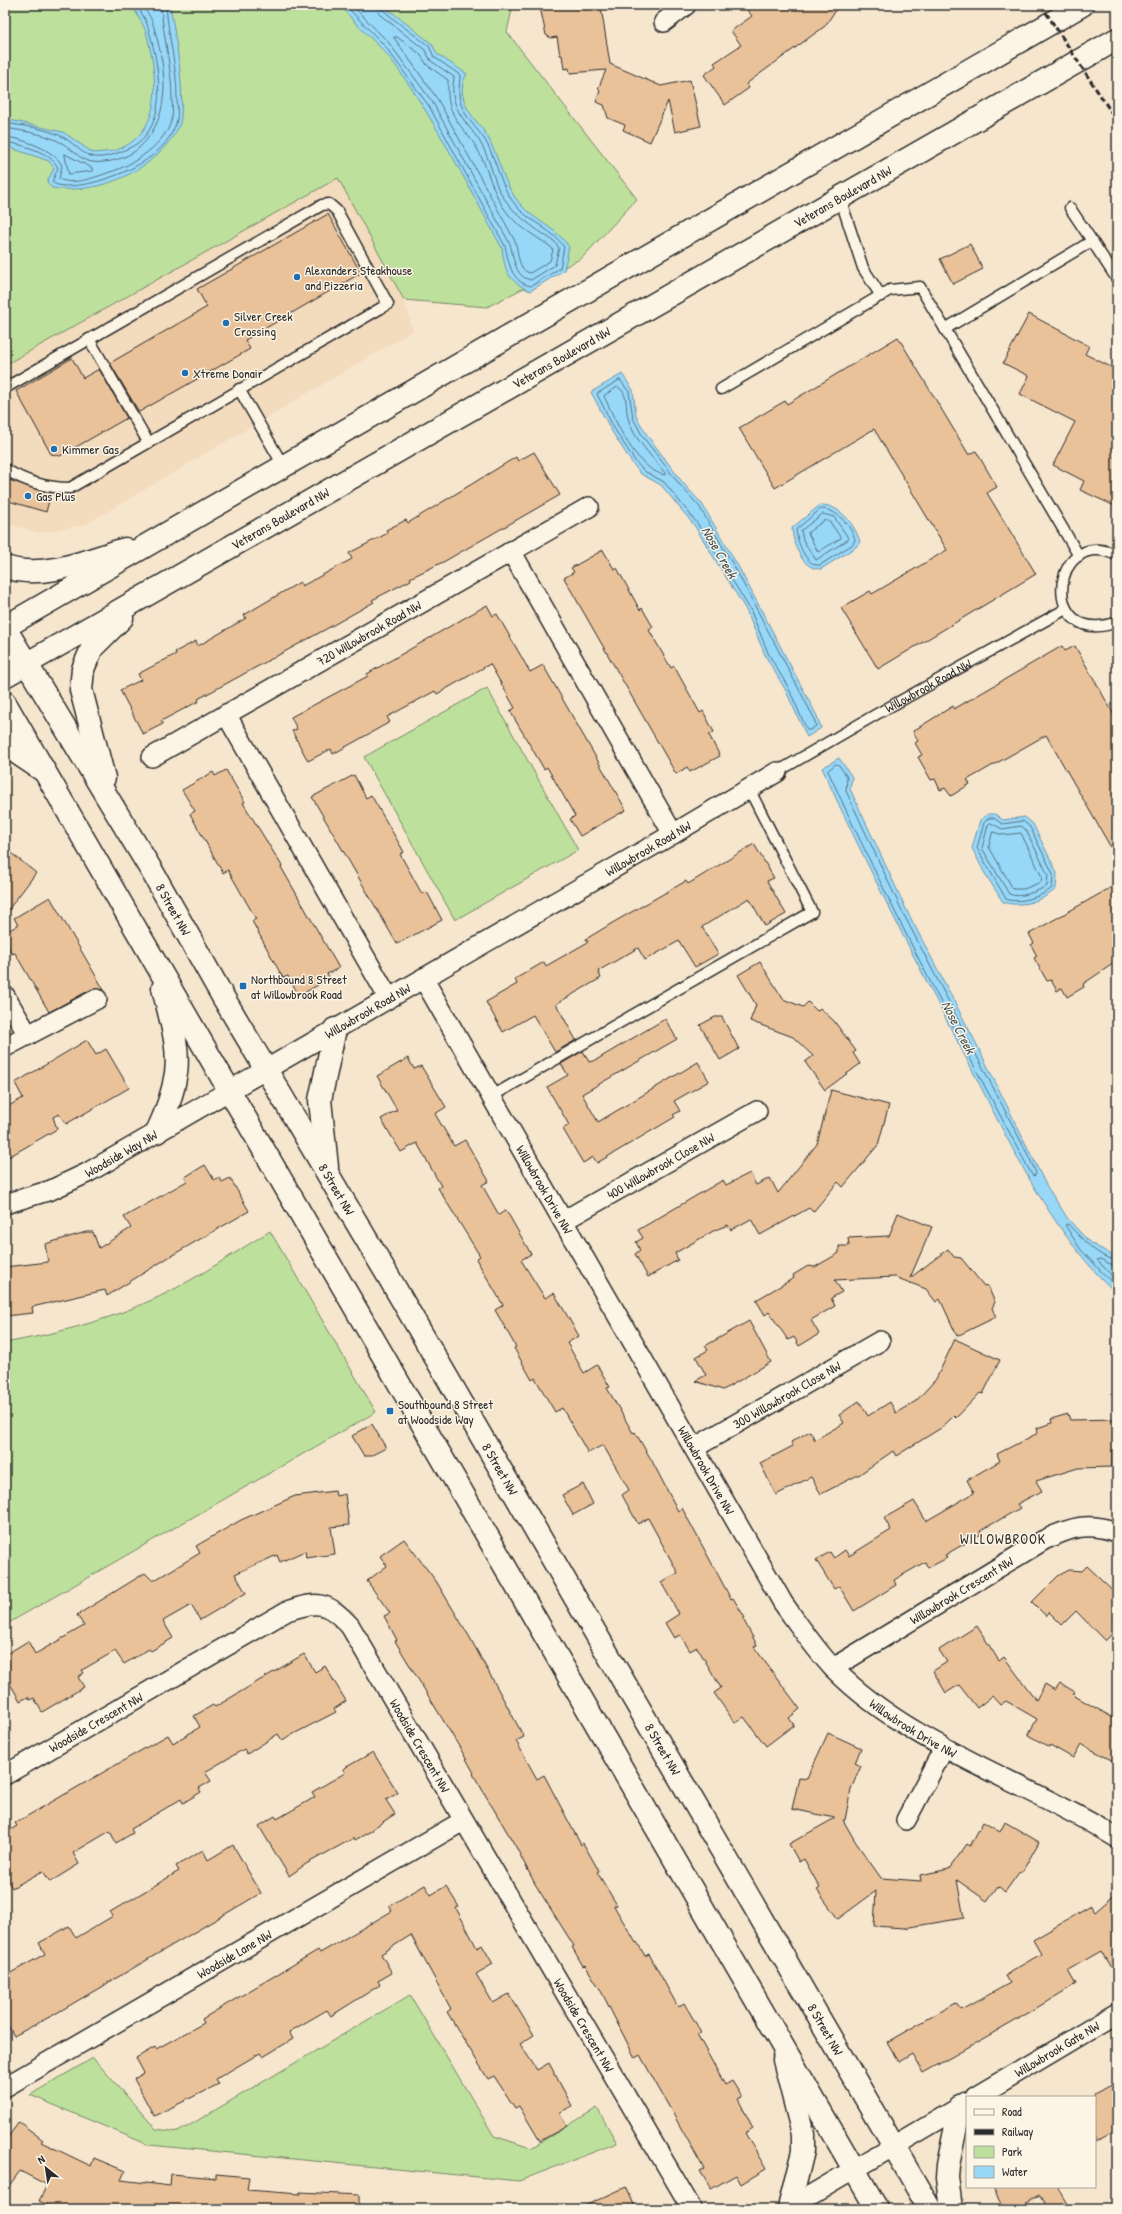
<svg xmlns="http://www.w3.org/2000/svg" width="1122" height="2214" font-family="'Patrick Hand',sans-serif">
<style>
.built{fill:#f3dbbe}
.green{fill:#bde19c;stroke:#748664}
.water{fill:#97d8f9;stroke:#6c93a7}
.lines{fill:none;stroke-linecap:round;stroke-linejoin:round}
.shore{stroke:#56707d;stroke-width:1}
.building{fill:#eac29a;stroke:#2b2b2b}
.service-casing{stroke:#2b2b2b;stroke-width:13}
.minor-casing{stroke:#2b2b2b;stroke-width:22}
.secondary-casing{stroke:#2b2b2b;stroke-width:25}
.service{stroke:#fcf5e5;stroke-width:10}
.minor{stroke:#fcf5e5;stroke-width:19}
.secondary{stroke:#fcf5e5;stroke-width:22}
.rail{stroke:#2b2b2b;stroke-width:3;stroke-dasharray:6 3;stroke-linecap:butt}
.poi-dot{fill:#1f6fb2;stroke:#fcf5e5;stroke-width:1.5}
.labels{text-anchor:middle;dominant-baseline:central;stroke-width:3;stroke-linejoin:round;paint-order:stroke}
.street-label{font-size:13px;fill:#2b2b2b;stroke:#fcf5e5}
.poi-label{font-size:13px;fill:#2b2b2b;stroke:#fcf5e5;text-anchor:start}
.water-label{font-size:14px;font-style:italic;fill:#46565e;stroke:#fcf5e5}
.neighbourhood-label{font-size:14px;letter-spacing:1px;fill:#2b2b2b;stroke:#fcf5e5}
</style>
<rect width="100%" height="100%" fill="#f7e6ce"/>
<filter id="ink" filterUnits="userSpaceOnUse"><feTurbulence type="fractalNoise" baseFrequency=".025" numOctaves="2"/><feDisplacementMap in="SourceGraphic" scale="8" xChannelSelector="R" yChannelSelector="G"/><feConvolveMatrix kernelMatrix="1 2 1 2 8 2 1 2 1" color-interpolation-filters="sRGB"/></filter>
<g filter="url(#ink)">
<path class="built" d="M338,178L404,300L413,331L85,525L38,533L5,523V365Z"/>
<path class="green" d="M5,5H513L507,32L637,199L582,258L487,307L404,300L338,178L5,365Z
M487,688L578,850L455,920L364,757Z
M270,1231L376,1412L5,1625V1343C53,1334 98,1323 143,1304C188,1285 229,1256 270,1231Z
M410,1995L494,2136L531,2148L597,2108L617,2143L519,2181L149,2145L30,2095L93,2058L156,2129L178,2132Z"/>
<path class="water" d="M134,5H170C176,42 184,81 181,118C180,128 173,137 167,144C140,177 93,194 52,188L47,182L54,168L49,161L5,146V119L63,132L93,153C101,152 110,152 117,150C166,131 157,73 146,32C143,23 135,14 134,5Z
M341,5H383L432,44L437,54L467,74C461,84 461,93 465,103C470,117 482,126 489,139C500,161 504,186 521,205C535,221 557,228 569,247L564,270L530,291C508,280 505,273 502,248C468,186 437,123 396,66C380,43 356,28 341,5Z
M622,374L633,390L636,416L647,435L683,483L702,504L738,566L817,716L821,728L807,737L785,689L766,657L746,610L694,525L661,485L641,474L632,463L611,430L591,392Z
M820,505C839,504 855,524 860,542L856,547L821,569C802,570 793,544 792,528Z
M839,758L852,777L850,789L907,911L977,1045L1046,1185L1068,1219L1089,1242L1114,1256L1117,1255V1294C1047,1229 1007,1137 964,1054C915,959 866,865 822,768Z
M988,814H995L1003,820L1025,817L1033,824L1057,873L1056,889C1042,901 1021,908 1003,902L984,872L972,848L980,820Z"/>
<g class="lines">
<path class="shore" d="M345,5L385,46L429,106L505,246C509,263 511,282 531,286L560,268L564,247C553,230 532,223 518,208C500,189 498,162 485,140C477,128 466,119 461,104C457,93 460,86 460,75L434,57L429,46L396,21L382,9L381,5
M352,5L389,43L433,103L510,244C514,257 514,277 531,280L555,265L559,248L555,242C533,227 510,213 498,188C492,173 489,157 480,142C470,126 454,113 453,92C452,87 454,82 454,77L431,61L425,50L379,14L376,5
M394,37H397L420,54L427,65L448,80C448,90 447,99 451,109C456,123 467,133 475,145C489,167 491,194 509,215C520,228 537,237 551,247L553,250L550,261L530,273C517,270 519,252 515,241L438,100Z
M5,123C23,126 45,128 61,136C72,141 80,153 91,156C103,160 119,153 129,148C173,128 158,59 147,24C145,17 139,12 138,5
M5,128C22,131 42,133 58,141C70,146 79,160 92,162C107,164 129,158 140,147C175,113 165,63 152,21C150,15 145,11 143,5
M5,137C21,138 56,150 62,166L59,179C73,186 96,177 110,172C132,166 167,143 172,118C173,112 172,105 172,99C172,67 163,37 161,5
M5,142C20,144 52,152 58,168L52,182C60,190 89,184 99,181C130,172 168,154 177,120C178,113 177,105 177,98C177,67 168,36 166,5
M65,154L92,168L93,171L69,174Z
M620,380L629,392L633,418L643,437L680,485L699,506L735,568L814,718L816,726L810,730H807L788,687L769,655L750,609L697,523L664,482L644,471L635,461L614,428L597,394Z
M618,387C629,393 625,408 628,418C633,439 653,457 665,473V475C636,470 615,420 604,396Z
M821,509C836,508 852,527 855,540L853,544L820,565C806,567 797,541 796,530Z
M823,514L834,517L849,539L816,560L803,540L801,531Z
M825,520L830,522L841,538L818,552L808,533Z
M836,764L839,765L847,777L846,791L903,913L1029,1157L1036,1173L1035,1176L1032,1175C961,1042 890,908 828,771Z
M989,818H994L1002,824L1023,821L1030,827L1053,874L1052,888C1041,897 1019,904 1006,899L977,848L984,823Z
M991,823L1002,829L1021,826L1026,830L1048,875L1047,886C1037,891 1020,899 1009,894L982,848L988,825Z
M993,832L1003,835L1021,833L1042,877L1041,882L1024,889H1013L989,847Z
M1117,1259C1103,1263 1077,1234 1068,1224L1065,1225L1081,1250L1117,1288
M1117,1264H1110L1100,1259L1097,1260L1117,1281"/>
</g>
<path class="building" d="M555,5H585V10L601,7L610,64L661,86L690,80L701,126L675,132L668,101L650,142L623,130L625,125L608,118L604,105L596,102L600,91L598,89L606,70L570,73L569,68L564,69L562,55H560L557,37L551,38L546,35L540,7Z
M743,5H839L825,26L746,84L749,88L725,105L704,75L716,66L714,63L741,45L731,31L752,16Z
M328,214L361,273L245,340L250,349L139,412L110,363L207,307L197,289Z
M970,244L983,269L953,284L940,259Z
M1029,314L1089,346L1085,354L1117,370V507L1080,490L1084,481L1053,465L1075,422L1020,394L1029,376L1003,363Z
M898,337L969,455L976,451L997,487L987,493L1036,574L878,669L841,608L870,591L872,594L947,550L874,429L775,488L739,428L785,401L787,404Z
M72,358L83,378L99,369L127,418L60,456L51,454L16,391Z
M534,452L560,495L445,561L410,578L411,580L372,600L374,602L328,628L198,699L199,701L161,721L163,724L143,734L120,690L141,680L138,674L176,654L175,652L196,641L198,646L246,618L244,615L300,582L302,586L352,559L349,553L388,533L386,530L406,520L408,523L516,457L518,461Z
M5,479L51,493L46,512L5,500Z
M603,550L614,569L617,568L640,610L642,608L653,627L649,630L671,668L674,666L700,713L703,711L714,732L709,735L720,756L690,772L687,767L676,774L564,578L574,572L571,568Z
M487,605L493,616L497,614L530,672L543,665L626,810L580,836L570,819L575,816L547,767L544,769L510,711L515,708L490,664L437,694L435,691L387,717L390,722L333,754L331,749L308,761L292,731L297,729L291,717L368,676L367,674Z
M1062,646L1065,651L1075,646L1117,720V858L1046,735L967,780L970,784L951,796L945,788L940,790L935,779L931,780L918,757L922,755L915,743L918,741L913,731L953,706L954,709Z
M226,770L245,802L243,803L282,866L281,867L339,968L327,974L330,978L299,996L288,976L283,978L252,921L256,919L228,870L223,873L190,814L195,811L182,790L213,772L215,776Z
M354,775L366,798L371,795L404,852L400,854L422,894L427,892L442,920L397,944L312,797Z
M754,844L774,878L767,881L786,914L765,926L749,898L702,927L718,954L695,967L679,941L645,960L638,948L598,971L601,978L556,1004L576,1040L555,1052L533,1015L503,1032L486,1002L517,984L515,979L544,962L546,966L588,942L586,939L614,922L686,881L688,884Z
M5,848L36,873L5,914Z
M1117,884V961L1083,984L1084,987L1067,997L1062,988L1057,991L1051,980L1047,981L1034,958L1037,956L1031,945L1034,943L1029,934Z
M50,897L104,990L92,989L49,1012L15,953L12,954L5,942V933L18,925L14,918Z
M760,962L783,999L803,1007L808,1002L817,1011L820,1008L834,1021L856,1051L853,1053L860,1064L825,1090L805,1062L813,1056L793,1037L750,1021L756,1005L738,975Z
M715,1017H722L739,1049L720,1060L700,1025Z
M665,1019L677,1039L582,1094L598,1122L698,1062L709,1081L674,1101L680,1111L673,1115L675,1117L597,1163L593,1157L583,1163L563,1129L569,1125L547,1087L568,1075L561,1064L583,1051L589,1062L596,1060Z
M87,1040L96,1055L106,1049L129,1088L66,1124L59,1114L53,1117L57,1129L5,1159V1108L23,1098L15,1083Z
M408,1058L414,1069L421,1066L446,1107L435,1114L454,1146L465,1140L489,1181L482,1185L499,1215L506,1210L531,1254L521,1260L545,1298L554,1293L579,1336L567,1343L584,1373L597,1365L610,1387L607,1388L633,1433L635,1432L652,1461L678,1511L682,1508L731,1599L733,1598L745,1618L743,1619L757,1645L754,1647L800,1709L789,1718L794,1725L766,1746L744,1717L735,1723L714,1693L721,1688L697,1647L690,1651L680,1635L674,1638L665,1623L679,1614L661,1582L678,1573L648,1518L638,1524L622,1495L629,1490L603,1445L588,1453L562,1408L555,1412L535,1378L532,1380L514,1348L516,1347L495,1310L503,1305L476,1259L480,1256L438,1188L441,1186L417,1143L401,1152L381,1119L397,1110L377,1076Z
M831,1090L889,1105L878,1145L843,1187L838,1182L813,1212L809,1208L760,1235L751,1219L731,1230L728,1225L715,1230L675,1253L678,1260L648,1277L635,1254L640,1250L636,1242L643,1238L638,1230L723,1180L726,1185L750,1173L756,1185L770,1178L778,1193L817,1144Z
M205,1165L214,1180L219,1177L222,1182L230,1178L249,1211L169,1257L107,1296L105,1290L32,1307L33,1313L5,1316V1267L48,1262L45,1244L86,1232H93L99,1248L131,1228L124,1217L187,1181L185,1177Z
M898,1213L932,1227L910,1278L948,1249L954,1257L961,1258L984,1286L987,1285L995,1302L992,1308L996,1317L957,1336L940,1299L936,1302L926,1289L895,1277L835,1280L842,1292L831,1298L835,1306L811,1320L819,1334L799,1346L794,1337L788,1340L769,1312L765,1315L756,1300L794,1278L793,1275L808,1266L815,1267L839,1253V1246H849L848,1238L889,1236Z
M749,1321L771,1362L723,1390L695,1381L706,1375L696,1357L708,1350L705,1346Z
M955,1339L1000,1360L983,1394L980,1393L956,1418L954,1416L941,1428L896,1456L893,1451L860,1474L821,1494L811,1477L776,1495L760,1463L793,1446L791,1442L810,1431L815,1440L844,1423L839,1415L859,1401L868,1416L890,1402L896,1413L916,1401L936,1379Z
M1068,1414L1070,1420L1117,1419V1451H1112V1467L1078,1468L1036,1481L1042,1491L1017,1504L1020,1508L980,1531L981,1534L945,1555L947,1558L928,1568L925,1562L894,1580L896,1585L854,1611L839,1586L834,1589L816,1560L830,1552L834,1558L845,1550L849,1556L891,1530L884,1518L914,1501L926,1521L974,1493L967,1480L1000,1461L997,1454L1038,1433L1037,1428L1052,1423L1051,1419Z
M372,1424L386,1448L370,1456H364L352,1436Z
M583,1484L593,1504L573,1515L562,1495Z
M335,1491L336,1496L345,1494L349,1525L331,1527L335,1554L306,1558L305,1551L280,1562L277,1555L235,1574L246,1593L200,1620L191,1605L163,1621L173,1638L151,1651L149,1649L124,1664L115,1651L82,1670L84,1673L78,1677L84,1687L42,1712L34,1698L30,1700L28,1697L20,1701L5,1675V1655L28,1641L35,1654L84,1626L77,1615L145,1573L153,1581L200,1553L196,1546L241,1520L295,1496Z
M404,1539L436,1581L469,1636L524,1737L516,1741L537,1779L544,1775L581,1845L583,1843L599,1871L597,1872L617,1905L614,1906L636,1943L637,1942L645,1956L649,1954L678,2007L684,2003L701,2032L697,2034L725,2085L732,2081L742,2097L738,2099L753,2128L745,2133L766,2169L741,2184L736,2175L711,2189L700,2171L704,2169L640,2055L635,2058L600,1989L585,1965L583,1966L572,1947L574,1946L535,1884L516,1847L473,1774L474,1773L460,1748L395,1641L397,1640L384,1616L390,1613L367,1581L387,1566L380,1556Z
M1087,1566L1117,1594V1629L1105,1641L1076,1611L1062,1625L1049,1612L1046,1616L1032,1602L1058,1576L1069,1570L1082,1571Z
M977,1626L999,1661L1004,1657L1036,1700L1045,1684L1055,1690L1060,1683L1075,1692L1073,1695L1117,1720V1763L1081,1744L1073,1758L1050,1745L1049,1747L1028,1735L1037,1719L1006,1701L1000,1705L992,1696L977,1708L959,1685L946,1693L933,1671L947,1662L939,1650Z
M304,1654L315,1672L325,1666L346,1701L334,1709L336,1712L282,1740L278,1734L247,1754L244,1749L205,1772L211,1781L199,1788L201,1792L183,1803L181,1799L131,1829L133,1833L116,1843L110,1831L73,1853L79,1864L50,1882L43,1871L12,1888L5,1876V1833L17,1826L15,1823L168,1735L173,1743L200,1727L194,1716L213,1705L215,1707Z
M828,1733L861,1748L855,1763L861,1766L851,1789L845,1820H843L855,1841L881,1878L921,1881L920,1875L949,1869L967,1844L970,1846L983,1822L1000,1832L1005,1822L1039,1842L1022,1872L1020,1871L1005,1892L998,1886L987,1901L957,1880L964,1918L904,1928L874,1926L876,1891L838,1919L817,1890L820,1888L804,1859L799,1862L789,1844L835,1818L792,1809L799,1778L807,1779Z
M373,1752L398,1793L386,1800L395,1814L372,1829L373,1830L355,1840L354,1838L306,1864L289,1876L259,1826L275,1816L277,1819L315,1797L312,1792L345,1773L343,1769Z
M233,1845L261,1893L55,2014L14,2036L5,2020V1976L45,1954L39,1943L69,1926L76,1938L113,1916L110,1912L179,1871L176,1866L203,1850L208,1860Z
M425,1885L431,1895L446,1886L459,1907L456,1908L477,1948L482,1945L493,1964L476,1974L493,2003L509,1994L534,2035L520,2044L537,2070L549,2063L572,2106L559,2113L567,2126L540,2141L519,2106L515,2108L494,2076L488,2079L447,2012L451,2009L411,1935L381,1954L392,1973L378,1981L380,1985L331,2016L327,2010L289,2032L293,2039L263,2057L260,2053L216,2079L219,2084L154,2116L134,2079L144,2073L136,2058L155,2047L156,2049L204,2023L202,2019L318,1950L320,1953L392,1911L389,1906Z
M1117,1893V1978L1101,1951L1068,1970L1076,1984L1010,2024L923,2073L912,2054L899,2062L887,2042L956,2003L961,2010L1010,1983L1005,1975L1041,1954L1033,1940L1091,1906L1095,1912Z
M1117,2082V2129L1095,2141V2094Z
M19,2122L43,2140L41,2142L91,2166L94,2158L125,2171L121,2180L170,2186L171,2174L216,2178V2174L249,2177L247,2190L300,2194V2192L359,2195V2209H56L39,2201L47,2185L20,2171L5,2191V2141Z
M626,2187L636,2209H578Z
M992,2187H1057L1070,2209H1047L1040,2196L1017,2209H1004Z"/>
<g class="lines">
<defs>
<g id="service">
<path d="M840,198L863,268L881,296"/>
<path d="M1070,208L1092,241"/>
<path d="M89,339L148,442"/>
<path d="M5,388L322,205L329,204L337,211L388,304L70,488C47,488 24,481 5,469"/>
<path d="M239,389L284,467"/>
<path d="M721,389L890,290L920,287L945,329"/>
<path d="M1117,555C1049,524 1039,650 1117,622"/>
<path d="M1079,556L945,329L1092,241L1117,279"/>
<path id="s1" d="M777,772L875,715L1066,609"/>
<path d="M492,1096L812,912L749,789"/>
</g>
<g id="minor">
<path d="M664,22L686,5"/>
<path d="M511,551L673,834"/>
<path d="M226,714L388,997"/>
<path id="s2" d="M152,757L589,507"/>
<path id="s3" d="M423,978L783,1603C799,1625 814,1648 833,1668C909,1746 1026,1781 1117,1838"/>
<path d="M5,996L28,1035"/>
<path d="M5,1047L97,999"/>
<path id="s4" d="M5,1204L51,1190L87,1173L673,834L777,772"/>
<path id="s5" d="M563,1221L757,1111"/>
<path id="s6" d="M694,1448L880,1341"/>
<path id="s7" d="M833,1668L1044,1540C1072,1527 1087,1522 1117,1532"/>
<path id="s8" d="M5,1775L287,1611C318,1600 328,1602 350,1626L692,2209"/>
<path d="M906,1820L944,1748"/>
<path id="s9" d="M5,2087L463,1821"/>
<path id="s10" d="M976,2097L1117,2013"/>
<path d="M787,2209L967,2103"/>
</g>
<g id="secondary">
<path d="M5,567C44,580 87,560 125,549"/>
<path d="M5,627L1082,5"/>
<path id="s11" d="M5,628L153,873L223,997L387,1274L930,2209"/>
<path id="s12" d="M5,676L1117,39"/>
<path d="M5,703L877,2209"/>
<path d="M5,745L41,769"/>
<path d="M104,778L81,690L83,669L92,648L122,618"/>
<path d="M157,1132C166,1113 173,1094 176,1073C180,1046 169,1014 163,988"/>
<path d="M327,1167L320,1100L335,1029"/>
<path d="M784,2060L803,2134V2151L789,2208"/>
<path d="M951,2209L947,2178L948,2165L960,2107"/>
</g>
</defs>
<use href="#service" class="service-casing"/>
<use href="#minor" class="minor-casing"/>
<use href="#secondary" class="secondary-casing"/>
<use href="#service" class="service"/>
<use href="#minor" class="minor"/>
<use href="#secondary" class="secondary"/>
<path class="rail" d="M1041,5L1117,121"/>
</g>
</g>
<g class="poi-dot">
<circle cx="297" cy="277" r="4"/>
<circle cx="226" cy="323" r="4"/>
<circle cx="185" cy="373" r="4"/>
<circle cx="54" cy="449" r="4"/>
<circle cx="28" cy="496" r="4"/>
<rect x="239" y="982" width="8" height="8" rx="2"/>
<rect x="386" y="1407" width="8" height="8" rx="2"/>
</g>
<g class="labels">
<g class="street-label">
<text stroke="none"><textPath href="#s12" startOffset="965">Veterans Boulevard NW</textPath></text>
<text stroke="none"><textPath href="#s12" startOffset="641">Veterans Boulevard NW</textPath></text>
<text stroke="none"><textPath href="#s12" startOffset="317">Veterans Boulevard NW</textPath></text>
<text stroke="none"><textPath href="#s2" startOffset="250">720 Willowbrook Road NW</textPath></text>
<text stroke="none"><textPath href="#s1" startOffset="174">Willowbrook Road NW</textPath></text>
<text stroke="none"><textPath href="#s4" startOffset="736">Willowbrook Road NW</textPath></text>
<text stroke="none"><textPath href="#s11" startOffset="328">8 Street NW</textPath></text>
<text stroke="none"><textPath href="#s4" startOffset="412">Willowbrook Road NW</textPath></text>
<text stroke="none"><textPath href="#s4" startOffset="127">Woodside Way NW</textPath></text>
<text stroke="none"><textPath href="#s5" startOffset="112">400 Willowbrook Close NW</textPath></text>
<text stroke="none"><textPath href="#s11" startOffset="652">8 Street NW</textPath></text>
<text stroke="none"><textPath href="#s3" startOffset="244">Willowbrook Drive NW</textPath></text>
<text stroke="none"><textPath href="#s6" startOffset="107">300 Willowbrook Close NW</textPath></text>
<text stroke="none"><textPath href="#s11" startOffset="976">8 Street NW</textPath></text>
<text stroke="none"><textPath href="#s3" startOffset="568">Willowbrook Drive NW</textPath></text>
<text stroke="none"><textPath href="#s7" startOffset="150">Willowbrook Crescent NW</textPath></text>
<text stroke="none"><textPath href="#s8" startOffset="105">Woodside Crescent NW</textPath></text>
<text stroke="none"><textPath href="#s3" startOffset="904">Willowbrook Drive NW</textPath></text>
<text stroke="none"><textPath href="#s8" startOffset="536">Woodside Crescent NW</textPath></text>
<text stroke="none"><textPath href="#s11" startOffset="1300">8 Street NW</textPath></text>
<text stroke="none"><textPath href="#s9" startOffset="265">Woodside Lane NW</textPath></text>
<text stroke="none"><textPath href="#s8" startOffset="860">Woodside Crescent NW</textPath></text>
<text stroke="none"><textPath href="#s11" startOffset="1624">8 Street NW</textPath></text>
<text stroke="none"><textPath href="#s10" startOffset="94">Willowbrook Gate NW</textPath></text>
</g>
<g class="poi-label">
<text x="305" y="270">Alexanders Steakhouse<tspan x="305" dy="15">and Pizzeria</tspan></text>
<text x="234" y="316">Silver Creek<tspan x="234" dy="15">Crossing</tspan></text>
<text x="193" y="373">Xtreme Donair</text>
<text x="62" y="449">Kimmer Gas</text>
<text x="36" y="496">Gas Plus</text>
<text x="251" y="979">Northbound 8 Street<tspan x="251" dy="15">at Willowbrook Road</tspan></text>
<text x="398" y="1404">Southbound 8 Street<tspan x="398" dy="15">at Woodside Way</tspan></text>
</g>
<g class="water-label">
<text transform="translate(720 552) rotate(60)">Nose Creek</text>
<text transform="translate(959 1027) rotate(63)">Nose Creek</text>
</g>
<g class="neighbourhood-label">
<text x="1003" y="1538">WILLOWBROOK</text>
</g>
</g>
<rect width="1122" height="2214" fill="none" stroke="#fcf5e5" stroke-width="20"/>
<rect x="10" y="10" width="1102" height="2194" fill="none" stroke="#2b2b2b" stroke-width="1.5" filter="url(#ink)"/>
<rect x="966" y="2096" width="130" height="92" fill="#fcf5e5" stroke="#a8a49b"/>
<rect x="974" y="2109" width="20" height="6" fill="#fcf5e5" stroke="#a8a49b"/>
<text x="1002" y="2116" font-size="12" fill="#2b2b2b">Road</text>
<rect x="974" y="2129" width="20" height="6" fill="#2b2b2b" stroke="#a8a49b"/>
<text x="1002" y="2136" font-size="12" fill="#2b2b2b">Railway</text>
<rect x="974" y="2146" width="20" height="12" fill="#bde19c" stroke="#a8a49b"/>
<text x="1002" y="2156" font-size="12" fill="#2b2b2b">Park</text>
<rect x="974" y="2166" width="20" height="12" fill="#97d8f9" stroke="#a8a49b"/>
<text x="1002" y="2176" font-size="12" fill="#2b2b2b">Water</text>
<g transform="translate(46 2168) rotate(330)" stroke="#fcf5e5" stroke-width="3" paint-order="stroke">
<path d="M0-3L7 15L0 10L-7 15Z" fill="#2b2b2b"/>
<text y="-6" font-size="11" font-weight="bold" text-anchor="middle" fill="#2b2b2b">N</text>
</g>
</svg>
